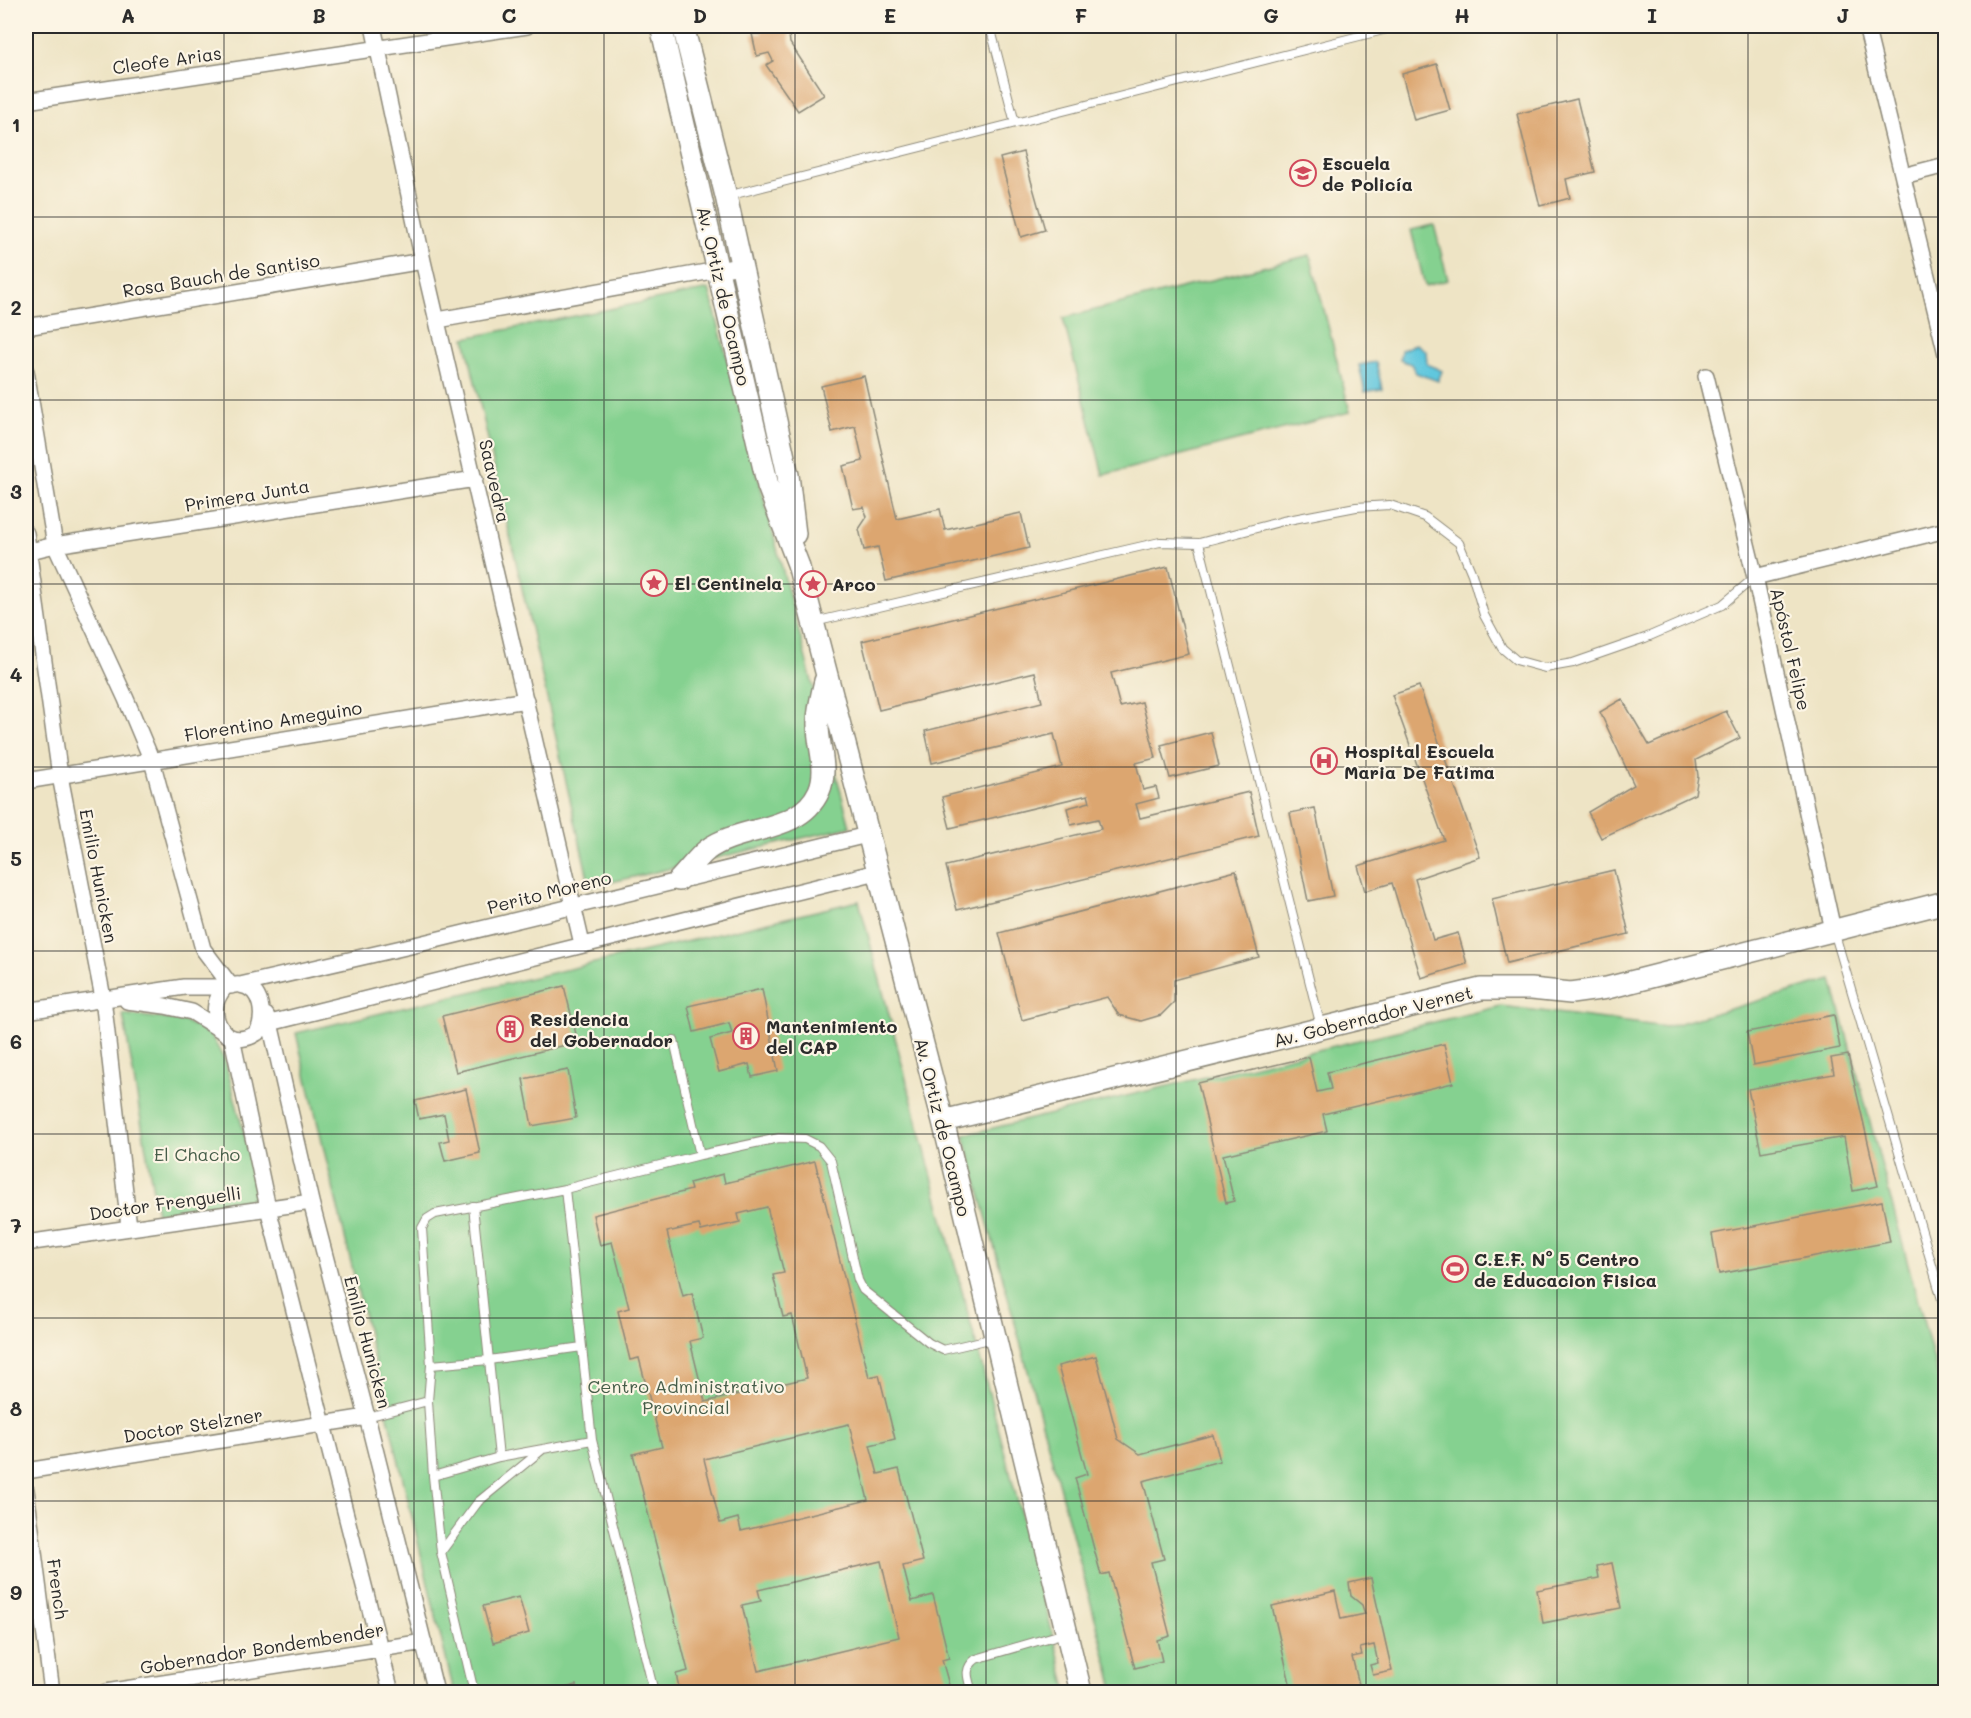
<svg xmlns="http://www.w3.org/2000/svg" width="1971" height="1718" font-family="Mali,sans-serif">
<style>
.green{fill:#85d190;stroke:#587e5e;stroke-width:1.5}
.water{fill:#61c7de;stroke:#467984;stroke-width:1.5}
.building{fill:#dca66f;fill-rule:evenodd}
.lines{fill:none;stroke-linecap:round;stroke-linejoin:round}
.lane-casing{stroke:#8c8878;stroke-width:10}
.street-casing{stroke:#8c8878;stroke-width:18}
.secondary-casing{stroke:#8c8878;stroke-width:24}
.lane{stroke:#fff;stroke-width:8}
.street{stroke:#fff;stroke-width:15}
.secondary{stroke:#fff;stroke-width:21}
.grid{fill:none;stroke:#2b2b2b;stroke-width:1.5;stroke-opacity:0.55}
.labels{text-anchor:middle;dominant-baseline:central;stroke-width:4.5;stroke-linejoin:round;paint-order:stroke}
.street-label{font-size:18px;fill:#2b2b2b;stroke:#fcf5e5}
.poi-label{font-size:18px;font-weight:bold;fill:#2b2b2b;stroke:#fcf5e5;text-anchor:start}
.park-label{font-size:18px;fill:#465d49;stroke:#fcf5e5}
.neatline{fill:none;stroke:#2b2b2b;stroke-width:2}
.grid-label{font-size:20px;text-anchor:middle;font-weight:bold;fill:#2b2b2b}
</style>
<rect width="100%" height="100%" fill="#fcf5e5"/>
<filter id="ink" filterUnits="userSpaceOnUse"><feTurbulence type="fractalNoise" baseFrequency=".0167" numOctaves="2"/><feDisplacementMap in="SourceGraphic" scale="12" xChannelSelector="R" yChannelSelector="G"/><feConvolveMatrix kernelMatrix="1 2 1 2 8 2 1 2 1" color-interpolation-filters="sRGB"/></filter>
<filter id="wash" filterUnits="userSpaceOnUse"><feTurbulence type="fractalNoise" baseFrequency=".008" numOctaves="4" result="noise"/><feDisplacementMap in="SourceGraphic" scale="24" xChannelSelector="R" yChannelSelector="G"/><feGaussianBlur stdDeviation="1.35" result="paint"/><feColorMatrix in="noise" values="0 0 0 0 0 0 0 0 0 0 0 0 0 0 0 0 0 1.4 0 .05"/><feComposite in="paint" operator="in"/></filter>
<g filter="url(#wash)">
<rect width="100%" height="100%" fill="#eee4c5"/>
<path class="green" d="M1434,225L1448,280L1425,286L1411,230Z
M1310,255L1350,412L1103,475L1063,318Z
M709,289L850,827L590,887L465,338Z
M859,901L1068,1692H454L296,1033Z
M1832,980L1945,1402V1692H1115L964,1135L1501,1006L1666,1027Z
M123,1014L184,1021L211,1035L225,1061L261,1198L157,1214Z"/>
<path class="water" d="M1416,344L1426,351L1427,364L1442,371L1438,381L1416,373L1411,364L1400,360L1401,350Z
M1376,362L1382,389L1365,392L1359,365Z"/>
<g id="blocks">
<path class="building" d="M761,26H788L790,43L824,95L798,111L766,65L773,61L769,53L757,56L752,34H762Z
M1437,64L1450,110L1414,120L1402,74Z
M1577,99L1595,172L1566,179L1570,198L1540,206L1517,114Z
M1023,152L1045,230L1021,237L1000,158Z
M864,376L897,519L940,509L945,530L1021,513L1029,548L886,581L878,547L864,550L859,529L867,517L864,507L853,509L843,466L863,461L855,426L832,432L821,386Z
M1168,567L1189,654L1111,673L1120,707L1142,702L1156,758L1136,763L1143,790L1156,787L1159,798L1136,804L1140,818L1249,792L1259,836L957,910L946,866L1101,829L1098,819L1071,825L1067,808L1090,802L1088,795L950,828L942,797L1062,767L1054,734L932,763L925,731L1042,702L1035,672L879,710L862,641Z
M1419,686L1480,857L1415,879L1433,940L1458,933L1467,964L1421,978L1392,883L1365,891L1358,866L1444,840L1392,695Z
M1622,699L1649,745L1726,711L1740,738L1696,760L1698,776L1695,794L1601,838L1588,812L1634,785L1600,712Z
M1211,732L1219,766L1170,778L1161,745Z
M1315,808L1333,896L1308,901L1290,813Z
M1614,870L1629,934L1507,963L1492,899Z
M1236,871L1259,957L1174,980V1002L1161,1015L1141,1021L1119,1015L1107,997L1022,1020L999,933Z
M564,986L578,1042L456,1072L442,1016Z
M762,989L778,1071L752,1077L749,1064L719,1072L710,1039L732,1033L729,1023L694,1032L688,1006Z
M1834,1015L1840,1048L1753,1065L1747,1032Z
M1444,1044L1453,1083L1323,1114L1327,1131L1223,1155L1234,1201L1226,1203L1198,1083L1309,1057L1317,1092L1331,1089L1327,1072Z
M1848,1055L1878,1186L1853,1191L1844,1137L1761,1152L1748,1089L1834,1074L1831,1058Z
M568,1070L576,1118L532,1126L523,1079Z
M466,1089L480,1153L445,1161L440,1142L449,1140L444,1114L419,1119L415,1101Z
M815,1161L869,1377L879,1375L895,1439L870,1445L878,1474L899,1469L923,1561L903,1566L912,1601L933,1595L949,1658L942,1660L951,1692H680L676,1674L688,1671L633,1454L662,1447L639,1358L630,1360L618,1311L629,1308L612,1242L600,1245L593,1215L691,1190L689,1183L723,1174L725,1183ZM767,1207L784,1273L773,1275L783,1317L792,1315L807,1378L705,1402L690,1341L703,1338L692,1293L683,1296L667,1232L699,1225L701,1231L740,1222L738,1214ZM849,1424L868,1500L741,1531L738,1518L720,1523L704,1459ZM881,1561L899,1637L758,1671L742,1605L761,1601L758,1590Z
M1882,1201L1890,1242L1719,1274L1712,1234Z
M1096,1356L1118,1439L1140,1454L1213,1435L1220,1461L1143,1481L1164,1559L1151,1562L1170,1636L1157,1640L1162,1661L1135,1668L1109,1573L1101,1575L1075,1478L1087,1474L1058,1366Z
M1612,1563L1621,1608L1543,1623L1537,1590L1599,1578L1597,1566Z
M1371,1578L1392,1671L1373,1675L1370,1665L1378,1663L1374,1645L1360,1648L1362,1655L1352,1657L1361,1692H1292L1272,1606L1335,1591L1341,1619L1365,1614L1362,1605L1351,1596L1349,1583Z
M519,1597L529,1633L493,1643L483,1606Z
M577,1685L579,1692H548Z"/>
</g>
</g>
<g filter="url(#ink)">
<use href="#blocks" fill-opacity="0" stroke="#8c8878" stroke-width="1.5"/>
<g class="lines">
<defs>
<path id="lane" d="M990,26L1015,123
M727,196L1399,26
M814,622L1160,542L1199,543
M1834,931L1946,1313
M1321,1027L1199,543L1283,521L1356,507L1390,505L1425,517L1459,543L1472,574L1484,615L1502,648L1516,660L1545,668L1573,663L1645,638L1722,605L1755,577
M674,1040L700,1155
M565,1189L592,1440L654,1692
M473,1206L499,1457
M431,1365L489,1360L582,1347
M367,1417L428,1401
M592,1440L499,1457L433,1476L428,1401L431,1365L422,1228L427,1219L435,1214L565,1189L700,1155L779,1138L805,1139L819,1146L831,1161L858,1280L863,1290L929,1343L943,1350L994,1338
M433,1476L441,1552L474,1692
M441,1552L478,1502L543,1449
M972,1692C968,1678 963,1669 976,1659L1065,1633"/>
<path id="street" d="M373,26L423,261L582,944
M1866,26L1946,354
M26,101L527,26
M1903,176L1946,165
M438,320L740,266
M26,327L423,261
M26,371L55,545L126,699L152,761L203,949L231,986
M1706,376L1755,577L1833,930
M26,533L60,776L103,998L129,1227
M26,552L55,545L475,479
M1755,577L1946,530
M26,781L526,700
M240,985L419,944L867,835
M127,1001L165,1006L192,1012L222,1031
M26,1011L184,987H225
M266,1015L270,1023L311,1202L367,1417L436,1692
M257,1033C265,1017 263,988 240,985C236,984 229,986 225,987C221,992 217,998 216,1004C213,1022 225,1043 245,1038C254,1037 263,1028 270,1023L877,872
M232,1038L268,1208L391,1692
M26,1243L311,1202
M26,1471L367,1417
M26,1490L52,1692
M106,1692L424,1642"/>
<path id="secondary" d="M661,26L768,486L798,564L943,1121L1081,1692
M683,26L726,196L788,475L795,534
M679,880C688,871 697,858 707,850C740,825 800,834 819,791C829,768 817,745 818,722C818,709 822,694 825,681
M943,1121L1481,989H1531L1571,993L1607,988L1946,902"/>
</defs>
<use href="#lane" class="lane-casing"/>
<use href="#street" class="street-casing"/>
<use href="#secondary" class="secondary-casing"/>
<use href="#lane" class="lane"/>
<use href="#street" class="street"/>
<use href="#secondary" class="secondary"/>
</g>
</g>
<path class="grid" d="M224,26V1692M414,26V1692M604,26V1692M795,26V1692M986,26V1692M1176,26V1692M1366,26V1692M1557,26V1692M1748,26V1692M26,217H1946M26,400H1946M26,584H1946M26,767H1946M26,951H1946M26,1134H1946M26,1318H1946M26,1501H1946"/>
<defs>
<symbol id="school-ring" viewBox="-11 -11 22 22"><circle r="9.5" fill="#fcf5e5" stroke="#d1495b" stroke-width="1.5"/><path d="M0-5L7-2L0 1L-7-2ZM-4 1L0 2.5L4 1V4Q0 6-4 4Z" fill="#d1495b"/></symbol>
<symbol id="sight-ring" viewBox="-11 -11 22 22"><circle r="9.5" fill="#fcf5e5" stroke="#d1495b" stroke-width="1.5"/><path d="M0-6L1.8-2.2L6-1.7L2.9 1.2L3.7 5.4L0 3.3L-3.7 5.4L-2.9 1.2L-6-1.7L-1.8-2.2Z" fill="#d1495b"/></symbol>
<symbol id="hospital-ring" viewBox="-11 -11 22 22"><circle r="9.5" fill="#fcf5e5" stroke="#d1495b" stroke-width="1.5"/><path d="M-5-5h3v3.5h4V-5h3V5h-3V1.5h-4V5h-3Z" fill="#d1495b"/></symbol>
<symbol id="building-ring" viewBox="-11 -11 22 22"><circle r="9.5" fill="#fcf5e5" stroke="#d1495b" stroke-width="1.5"/><path d="M-4-6H4V6H1V3H-1V6H-4ZM-2.5-4.3h1.7v1.8h-1.7ZM.8-4.3h1.7v1.8H.8ZM-2.5-1h1.7V.8h-1.7ZM.8-1h1.7V.8H.8Z" fill="#d1495b"/></symbol>
<symbol id="stadium-ring" viewBox="-11 -11 22 22"><circle r="9.5" fill="#fcf5e5" stroke="#d1495b" stroke-width="1.5"/><path d="M0-5a6.5 5 0 1 0 0 10a6.5 5 0 1 0 0-10ZM-3.5-1.8h7v3.6h-7Z" fill="#d1495b"/></symbol>
</defs>
<g fill-rule="evenodd">
<use href="#school-ring" x="1288" y="158" width="30" height="30"/>
<use href="#sight-ring" x="639" y="568" width="30" height="30"/>
<use href="#sight-ring" x="798" y="569" width="30" height="30"/>
<use href="#hospital-ring" x="1309" y="746" width="30" height="30"/>
<use href="#building-ring" x="495" y="1014" width="30" height="30"/>
<use href="#building-ring" x="731" y="1021" width="30" height="30"/>
<use href="#stadium-ring" x="1440" y="1254" width="30" height="30"/>
</g>
<g class="labels">
<g class="street-label">
<text transform="translate(167 60) rotate(-8)">Cleofe Arias</text>
<text transform="translate(221 275) rotate(-9)">Rosa Bauch de Santiso</text>
<text transform="translate(724 296) rotate(77)">Av. Ortiz de Ocampo</text>
<text transform="translate(495 481) rotate(77)">Saavedra</text>
<text transform="translate(247 495) rotate(-9)">Primera Junta</text>
<text transform="translate(1791 649) rotate(77)">Apóstol Felipe</text>
<text transform="translate(273 721) rotate(-9)">Florentino Ameguino</text>
<text transform="translate(99 876) rotate(79)">Emilio Hunicken</text>
<text transform="translate(549 892) rotate(-14)">Perito Moreno</text>
<text transform="translate(1373 1016) rotate(-14)">Av. Gobernador Vernet</text>
<text transform="translate(943 1127) rotate(76)">Av. Ortiz de Ocampo</text>
<text transform="translate(165 1203) rotate(-8)">Doctor Frenguelli</text>
<text transform="translate(368 1342) rotate(75)">Emilio Hunicken</text>
<text transform="translate(193 1425) rotate(-9)">Doctor Stelzner</text>
<text transform="translate(58 1589) rotate(82)">French</text>
<text transform="translate(262 1648) rotate(-9)">Gobernador Bondembender</text>
</g>
<g class="poi-label">
<text x="1322" y="163">Escuela<tspan x="1322" dy="21">de Policía</tspan></text>
<text x="674" y="583">El Centinela</text>
<text x="832" y="584">Arco</text>
<text x="1344" y="751">Hospital Escuela<tspan x="1344" dy="21">Maria De Fatima</tspan></text>
<text x="530" y="1019">Residencia<tspan x="530" dy="21">del Gobernador</tspan></text>
<text x="766" y="1026">Mantenimiento<tspan x="766" dy="21">del CAP</tspan></text>
<text x="1474" y="1259">C.E.F. N° 5 Centro<tspan x="1474" dy="21">de Educacion Fisica</tspan></text>
</g>
<g class="park-label">
<text x="197" y="1154">El Chacho</text>
<text x="686" y="1386">Centro Administrativo<tspan x="686" dy="21">Provincial</tspan></text>
</g>
</g>
<rect width="1971" height="1718" fill="none" stroke="#fcf5e5" stroke-width="66"/>
<rect x="33" y="33" width="1905" height="1652" class="neatline"/>
<g class="grid-label">
<text x="128" y="23">A</text>
<text x="319" y="23">B</text>
<text x="509" y="23">C</text>
<text x="700" y="23">D</text>
<text x="890" y="23">E</text>
<text x="1081" y="23">F</text>
<text x="1271" y="23">G</text>
<text x="1462" y="23">H</text>
<text x="1652" y="23">I</text>
<text x="1843" y="23">J</text>
<text x="16" y="132">1</text>
<text x="16" y="315">2</text>
<text x="16" y="499">3</text>
<text x="16" y="682">4</text>
<text x="16" y="866">5</text>
<text x="16" y="1049">6</text>
<text x="16" y="1233">7</text>
<text x="16" y="1416">8</text>
<text x="16" y="1600">9</text>
</g>
</svg>
